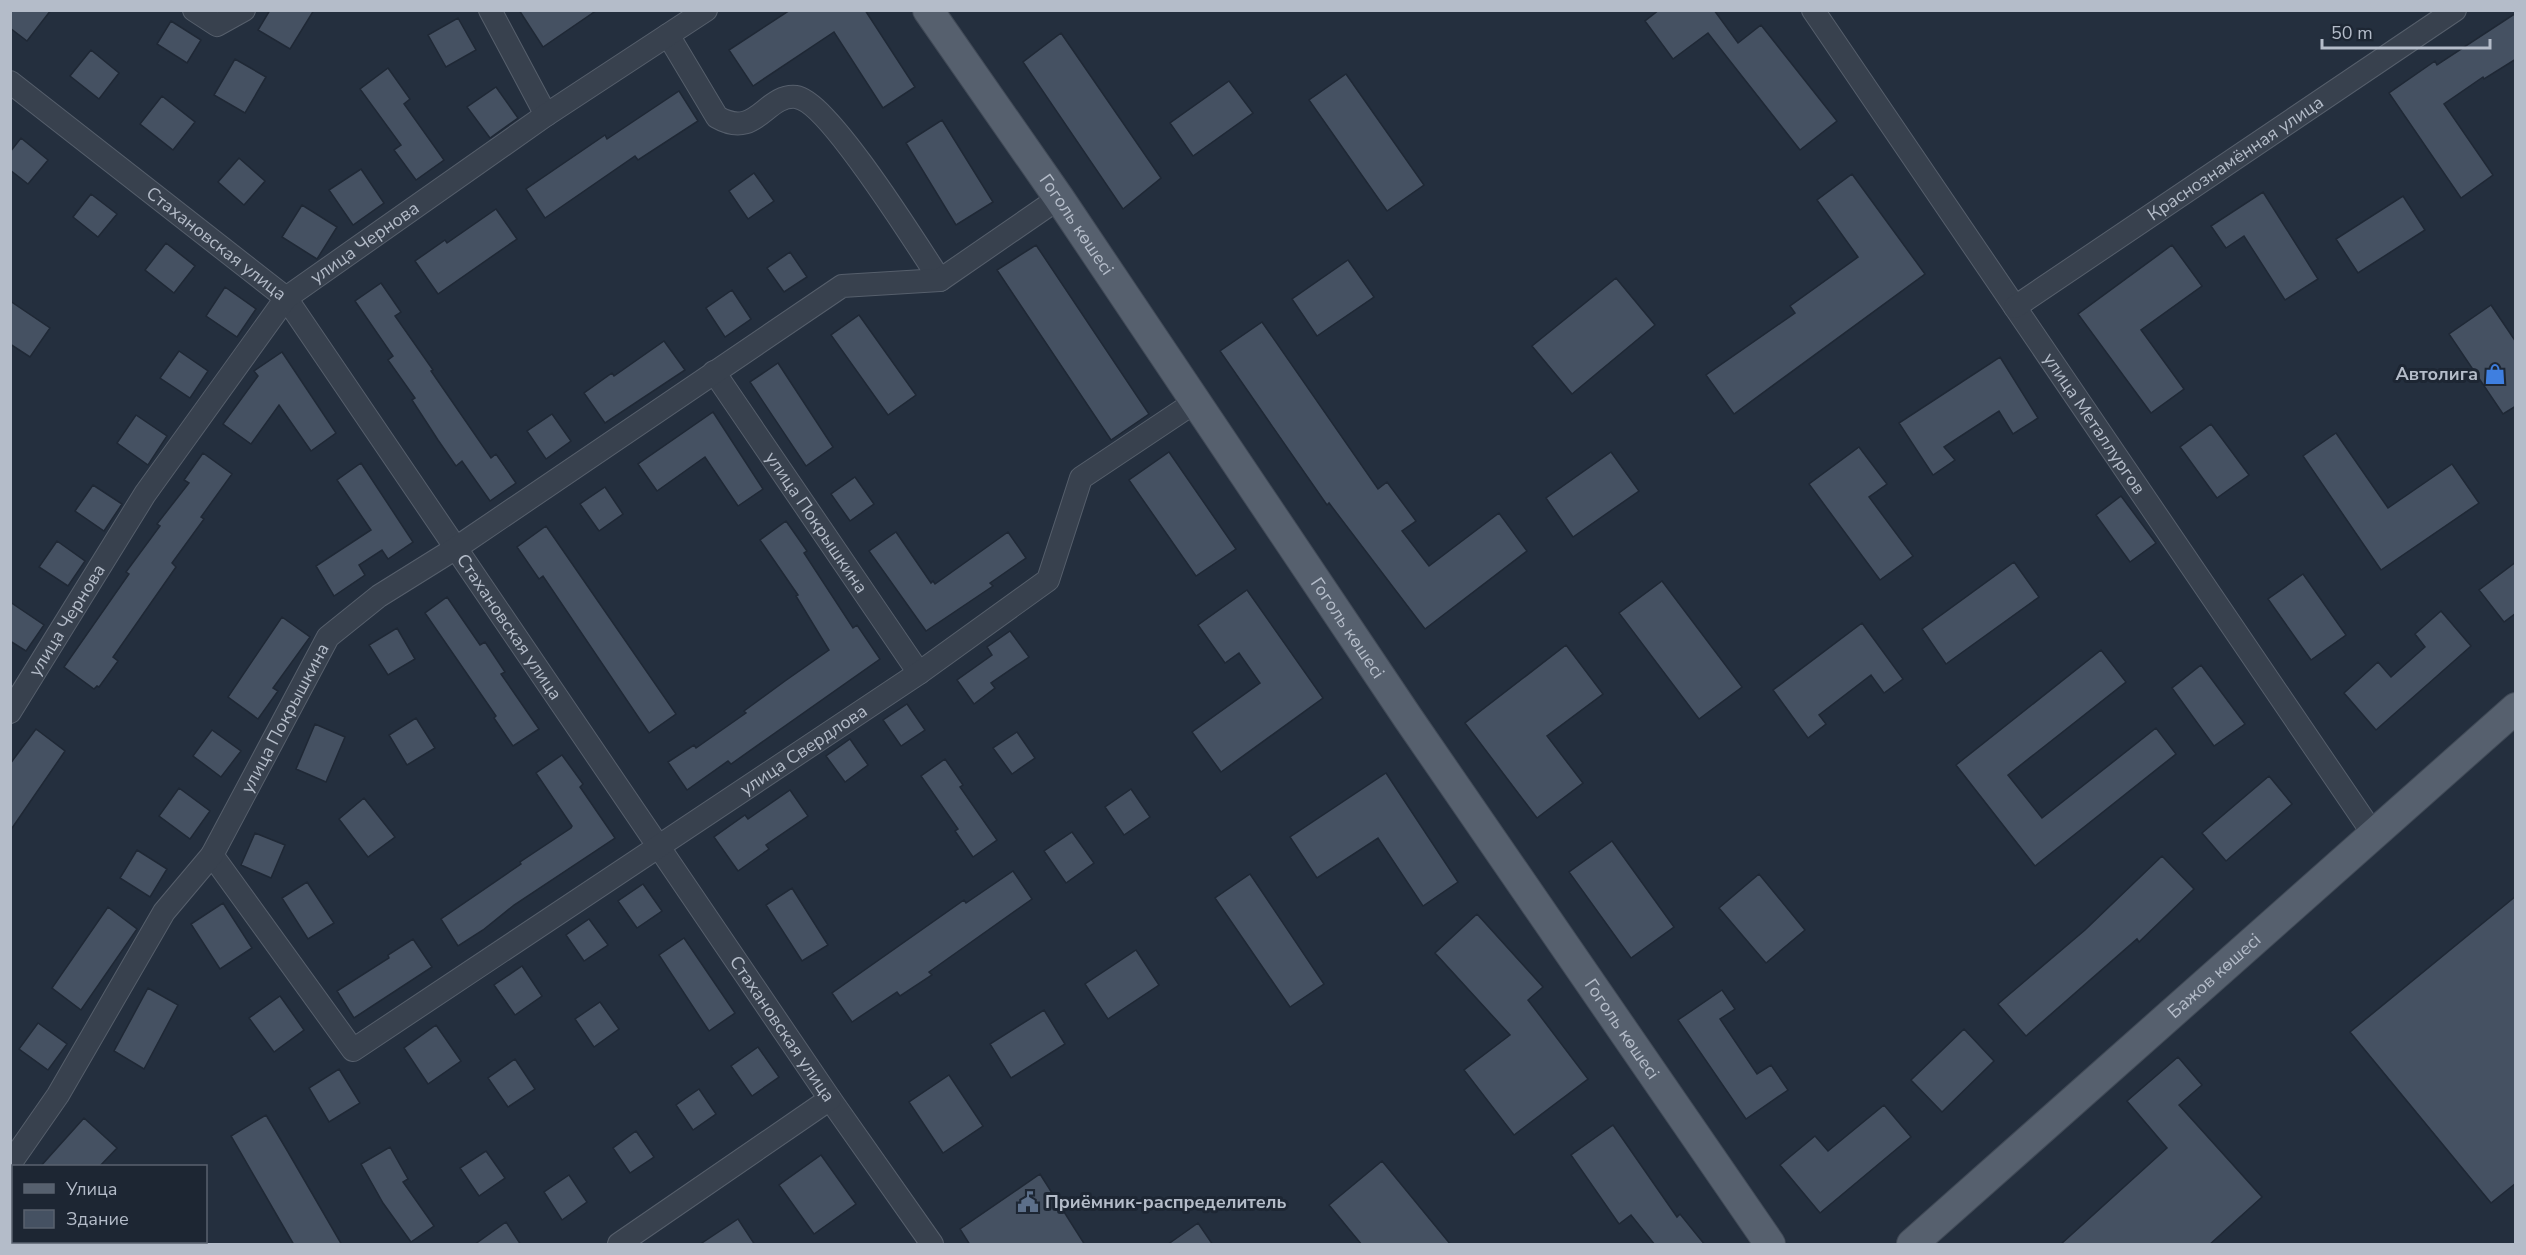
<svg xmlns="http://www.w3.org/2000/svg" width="2526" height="1255" font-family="'Nunito Sans',sans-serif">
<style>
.building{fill:#455162;stroke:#1f2835;stroke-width:1.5}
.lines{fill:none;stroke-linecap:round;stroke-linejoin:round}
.minor-casing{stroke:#565f6c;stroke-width:24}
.major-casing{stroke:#414a57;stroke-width:32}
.minor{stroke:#38414e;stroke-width:22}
.major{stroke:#56606e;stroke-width:30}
.labels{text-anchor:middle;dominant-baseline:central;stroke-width:6;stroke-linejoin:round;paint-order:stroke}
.street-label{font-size:18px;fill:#b4bcc9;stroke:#1d2633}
.poi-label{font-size:18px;font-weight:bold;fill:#b4bcc9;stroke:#1d2633;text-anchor:end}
</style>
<rect width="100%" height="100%" fill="#242f3e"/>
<path class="building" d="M10,10H51L27,41L10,28Z
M270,10H314L290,49L258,30Z
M519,10H597L543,47Z
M790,10H865L915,87L883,108L834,32L753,86L729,50Z
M1659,10H1714L1738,43L1761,25L1837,121L1800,150L1708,33L1673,59L1645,21Z
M2516,13V59L2484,79L2483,77L2444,104L2493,175L2461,198L2389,93L2435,61L2437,65Z
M458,18L476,50L446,67L428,35Z
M171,21L201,40L187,63L157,44Z
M1061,33L1161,178L1123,209L1023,62Z
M91,50L119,73L99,99L70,76Z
M235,59L266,77L245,113L214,95Z
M388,68L410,99L404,104L444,160L416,180L394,150L401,145L360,89Z
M1346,74L1424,185L1387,211L1309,100Z
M1229,81L1253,113L1193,156L1170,123Z
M496,87L518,118L490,138L467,107Z
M679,91L698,121L638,160L635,156L545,218L526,189L605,135L607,139Z
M162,96L195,122L173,150L140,124Z
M942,120L993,202L956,225L906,143Z
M21,138L48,160L28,184L10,170V152Z
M239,158L265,181L244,205L218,182Z
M361,169L384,203L353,225L329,190Z
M754,173L774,201L748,219L729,191Z
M1852,174L1925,274L1734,414L1706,375L1795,313L1790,306L1858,257L1817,200Z
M2263,192L2318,279L2285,300L2244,236L2226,248L2211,226Z
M91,194L117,214L98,237L73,217Z
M2403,196L2425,230L2358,273L2336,239Z
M302,205L337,227L317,259L282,237Z
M496,209L517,239L438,294L415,261L445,240L447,243Z
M166,243L195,266L174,293L145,270Z
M1036,245L1149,414L1111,440L997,270Z
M2172,245L2202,286L2141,330L2184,389L2151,413L2078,314Z
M790,252L807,277L784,292L767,268Z
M1348,260L1374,297L1317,336L1292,299Z
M1616,278L1655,325L1572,394L1532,346Z
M381,283L401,312L395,316L433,370L431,371L491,458L496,454L516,483L490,501L462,461L456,466L438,440L412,400L415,398L388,360L393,356L355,301Z
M225,287L256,309L237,337L206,316Z
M732,290L751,319L725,337L706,308Z
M10,301L50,328L30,357L10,344Z
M2491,305L2516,342V406L2503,414L2449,334Z
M859,315L916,395L888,415L831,335Z
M1262,322L1378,489L1387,482L1416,521L1402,531L1429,566L1499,513L1527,551L1425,629L1329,503L1327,505L1220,351Z
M664,341L685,370L605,423L584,393L612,373L614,376Z
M179,351L208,371L190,398L160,378Z
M282,352L336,433L311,451L279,405L251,444L223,424L258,376L254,371Z
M2000,357L2038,418L2013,434L1999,411L1944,447L1955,460L1933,475L1899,423Z
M778,363L833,447L806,466L750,382Z
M713,412L763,489L738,506L705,457L657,491L638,464Z
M552,414L571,441L546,459L527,431Z
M136,415L167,436L148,465L117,443Z
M2211,424L2249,475L2217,498L2180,447Z
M2336,433L2388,508L2452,464L2479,503L2381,570L2303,456Z
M1859,447L1887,484L1869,497L1913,556L1880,580L1809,484Z
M1169,452L1236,549L1196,576L1129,480Z
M1611,452L1639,491L1573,537L1546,498Z
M203,453L232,474L201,517L204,519L172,563L176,567L113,657L118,661L99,687L97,686L94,689L64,667L129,574L126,572L160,526L157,524L189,483L184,480Z
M361,463L413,542L388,559L382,550L359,565L365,575L334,596L316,566L371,530L337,480Z
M855,477L874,504L850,521L831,494Z
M93,485L122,504L104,531L75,511Z
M605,487L623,514L599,531L580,504Z
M2121,496L2156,543L2130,562L2096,515Z
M786,521L807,551L804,553L853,628L857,625L880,659L731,764L728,761L687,790L668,762L694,745L696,748L746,713L744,711L785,681L829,650L796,596L798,595L760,540Z
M546,526L676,714L649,733L543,576L539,579L517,547Z
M896,532L931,583L933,581L935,584L1008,532L1026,558L990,583L993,586L926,631L869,551Z
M57,541L85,561L68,586L39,567Z
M2014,562L2039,597L1946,664L1922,629Z
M2516,562V613L2504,622L2479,590Z
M2303,574L2346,635L2311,660L2268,599Z
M1662,581L1742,687L1699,719L1619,613Z
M1247,590L1323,698L1221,772L1192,732L1260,683L1239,653L1225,663L1198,625Z
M447,597L480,645L485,642L505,672L501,674L539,729L513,746L494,718L496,716L425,613Z
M10,602L44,625L26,651L10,641Z
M2441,611L2471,646L2376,730L2344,693L2378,662L2391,677L2425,647L2415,634Z
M282,617L310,637L273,688L278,691L258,719L228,697Z
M1862,623L1903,679L1884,693L1871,675L1819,715L1826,724L1808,738L1773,690Z
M397,628L415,659L388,675L369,645Z
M1010,631L1029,657L991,683L995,688L974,704L957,680L992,655L987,647Z
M1566,645L1603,694L1547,736L1583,783L1537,818L1465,723Z
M2101,650L2126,682L2008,775L2042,818L2156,728L2176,754L2035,866L1956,765Z
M2201,665L2245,724L2214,746L2172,688Z
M907,704L925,730L901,746L883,720Z
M416,718L435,748L407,765L389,735Z
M315,724L345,737L326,782L296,769Z
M36,729L65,751L10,831V764Z
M212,730L241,751L221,777L193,756Z
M1017,732L1035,758L1012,774L993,748Z
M850,739L868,765L845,782L826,756Z
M562,755L583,784L580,787L615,838L514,905L483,930L458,946L441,919L521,864L520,862L571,828L572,826L536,773Z
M945,759L963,785L960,787L997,840L973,857L955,831L958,829L921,776Z
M1386,773L1458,882L1423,906L1378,838L1317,878L1290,837Z
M2269,776L2292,804L2226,861L2202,833Z
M179,788L210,811L190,839L159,816Z
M1131,789L1150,817L1124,835L1105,807Z
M790,790L808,816L766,845L769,849L738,871L714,837L745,815L748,819Z
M364,798L395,837L368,857L339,819Z
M1072,832L1094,863L1066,883L1044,851Z
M255,833L285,845L271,878L241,865Z
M1612,841L1674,927L1631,958L1569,872Z
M137,850L167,869L150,897L120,878Z
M2162,856L2194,889L2139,942L2137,939L2026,1036L1998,1004L2085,930Z
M1013,871L1032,899L929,972L932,975L900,996L897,992L852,1022L832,993L964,900L966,903Z
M1250,874L1324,984L1290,1007L1215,898Z
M1759,874L1805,930L1766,963L1719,908Z
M307,882L334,923L308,939L282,898Z
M643,884L662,911L637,928L618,901Z
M792,888L828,945L802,961L766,905Z
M2516,896V1183L2491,1203L2350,1032Z
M223,903L252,948L220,969L191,924Z
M108,907L137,929L81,1010L52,988Z
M1477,914L1543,987L1528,1000L1588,1079L1514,1135L1464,1070L1510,1035L1435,953Z
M589,919L608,945L584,961L566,935Z
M684,938L735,1013L709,1031L659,955Z
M413,939L432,967L354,1018L337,991L389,958L388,955Z
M1136,950L1159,985L1108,1019L1085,984Z
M522,966L542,996L515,1015L494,985Z
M148,988L178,1005L144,1069L114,1051Z
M1722,990L1735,1009L1720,1019L1757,1074L1771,1065L1788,1090L1746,1119L1678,1020Z
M280,996L304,1030L274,1052L249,1018Z
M600,1002L619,1029L594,1047L575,1019Z
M1044,1010L1065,1044L1011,1078L990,1044Z
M38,1023L67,1044L48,1070L19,1049Z
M436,1025L461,1061L428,1084L404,1048Z
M1964,1029L1994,1061L1942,1112L1911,1080Z
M758,1047L779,1077L752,1096L731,1066Z
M2178,1057L2202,1085L2179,1105L2262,1197L2209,1245H2060L2167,1148L2127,1101Z
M515,1059L535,1089L508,1107L488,1078Z
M339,1069L360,1103L329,1122L309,1088Z
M949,1075L983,1126L943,1153L909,1102Z
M699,1089L716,1114L693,1130L676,1105Z
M1884,1105L1911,1137L1820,1213L1780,1165L1815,1136L1828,1151Z
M266,1115L288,1152L342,1245H294L268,1200L231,1136Z
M84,1118L117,1148L99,1167H40Z
M1613,1125L1677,1217L1680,1214L1705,1245H1655L1631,1215L1619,1224L1571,1155Z
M636,1131L654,1157L630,1173L613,1148Z
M390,1147L408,1179L403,1182L434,1226L411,1242L383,1203L361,1164Z
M486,1151L505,1178L479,1196L460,1168Z
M821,1155L856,1204L814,1234L779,1185Z
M1382,1161L1451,1245H1362L1329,1205Z
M1040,1174L1085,1245H970L960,1229Z
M569,1175L587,1202L562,1220L544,1192Z
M738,1219L755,1245H699Z
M506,1222L521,1245H474Z
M1198,1223L1213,1245H1167Z"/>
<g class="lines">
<defs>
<g id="minor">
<path d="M194,10L217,25L244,10"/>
<path d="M490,10L546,115"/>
<path id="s1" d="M1813,10L2374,835"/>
<path d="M668,35L717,117C757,140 765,94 796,97C828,101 919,248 940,280"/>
<path id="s2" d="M10,82L286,298L830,1099L932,1244"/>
<path id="s3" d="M2015,307L2455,10"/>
<path id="s4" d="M714,372L919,673"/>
<path id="s5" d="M10,712L145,494L286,298L546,115L706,10"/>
<path id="s6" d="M212,855L353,1050L919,673L1048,580L1081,478L1195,402"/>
<path id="s7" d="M10,1164L58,1095L164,912L212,855L328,637L379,596L456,548L842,286L940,280L1059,198"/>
<path d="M619,1244L830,1099"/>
</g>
<g id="major">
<path id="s8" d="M928,10L1059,198L1408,718L1770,1244"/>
<path id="s9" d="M1912,1244L2516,708"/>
</g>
</defs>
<use href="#minor" class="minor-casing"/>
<use href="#major" class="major-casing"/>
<use href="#minor" class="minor"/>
<use href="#major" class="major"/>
</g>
<defs>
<symbol id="shop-bare" viewBox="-9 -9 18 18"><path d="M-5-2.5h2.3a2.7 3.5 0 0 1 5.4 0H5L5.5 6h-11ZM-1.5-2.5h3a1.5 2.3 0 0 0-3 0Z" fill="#3f7fe0" stroke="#1d2633" stroke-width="2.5" paint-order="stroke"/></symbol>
<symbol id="civic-bare" viewBox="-9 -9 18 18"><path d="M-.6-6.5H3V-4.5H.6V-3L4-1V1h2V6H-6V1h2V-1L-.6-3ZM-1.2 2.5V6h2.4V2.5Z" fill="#5c6f8a" stroke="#1d2633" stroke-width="2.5" paint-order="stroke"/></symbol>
</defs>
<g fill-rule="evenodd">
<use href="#shop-bare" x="2480" y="359" width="30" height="30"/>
<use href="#civic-bare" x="1013" y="1187" width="30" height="30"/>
</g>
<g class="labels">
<g class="street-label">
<text stroke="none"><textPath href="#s3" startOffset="266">Краснознамённая улица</textPath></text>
<text stroke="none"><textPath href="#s8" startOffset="261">Гоголь көшесі</textPath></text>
<text stroke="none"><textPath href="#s5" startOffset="594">улица Чернова</textPath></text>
<text stroke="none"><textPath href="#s2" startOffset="262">Стахановская улица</textPath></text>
<text stroke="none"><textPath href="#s1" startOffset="500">улица Металлургов</textPath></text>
<text stroke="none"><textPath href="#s4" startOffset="182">улица Покрышкина</textPath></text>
<text stroke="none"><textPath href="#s5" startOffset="108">улица Чернова</textPath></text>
<text stroke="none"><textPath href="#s2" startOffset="748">Стахановская улица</textPath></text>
<text stroke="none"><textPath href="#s8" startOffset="747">Гоголь көшесі</textPath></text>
<text stroke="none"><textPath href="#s7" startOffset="525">улица Покрышкина</textPath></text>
<text stroke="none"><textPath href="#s6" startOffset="782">улица Свердлова</textPath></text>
<text stroke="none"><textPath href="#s9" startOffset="404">Бажов көшесі</textPath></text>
<text stroke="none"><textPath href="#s2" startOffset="1234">Стахановская улица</textPath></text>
<text stroke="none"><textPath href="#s8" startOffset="1233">Гоголь көшесі</textPath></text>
</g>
<g class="poi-label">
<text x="2478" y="374">Автолига</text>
<text x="1045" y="1202" text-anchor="start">Приёмник-распределитель</text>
</g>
</g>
<rect width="2526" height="1255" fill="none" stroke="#b4bcc9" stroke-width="24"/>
<rect x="12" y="1165" width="195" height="78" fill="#1d2633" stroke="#59626f" stroke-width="1.5"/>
<rect x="24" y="1184" width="30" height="9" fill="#56606e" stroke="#59626f" stroke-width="1.5"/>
<text x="66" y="1195" font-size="18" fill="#b4bcc9">Улица</text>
<rect x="24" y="1210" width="30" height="18" fill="#455162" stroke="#59626f" stroke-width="1.5"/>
<text x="66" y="1225" font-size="18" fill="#b4bcc9">Здание</text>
<path d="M2322 39v9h168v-9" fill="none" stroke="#b4bcc9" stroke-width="3"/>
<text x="2331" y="39" font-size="18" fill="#b4bcc9" stroke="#1d2633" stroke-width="4.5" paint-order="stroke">50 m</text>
</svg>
